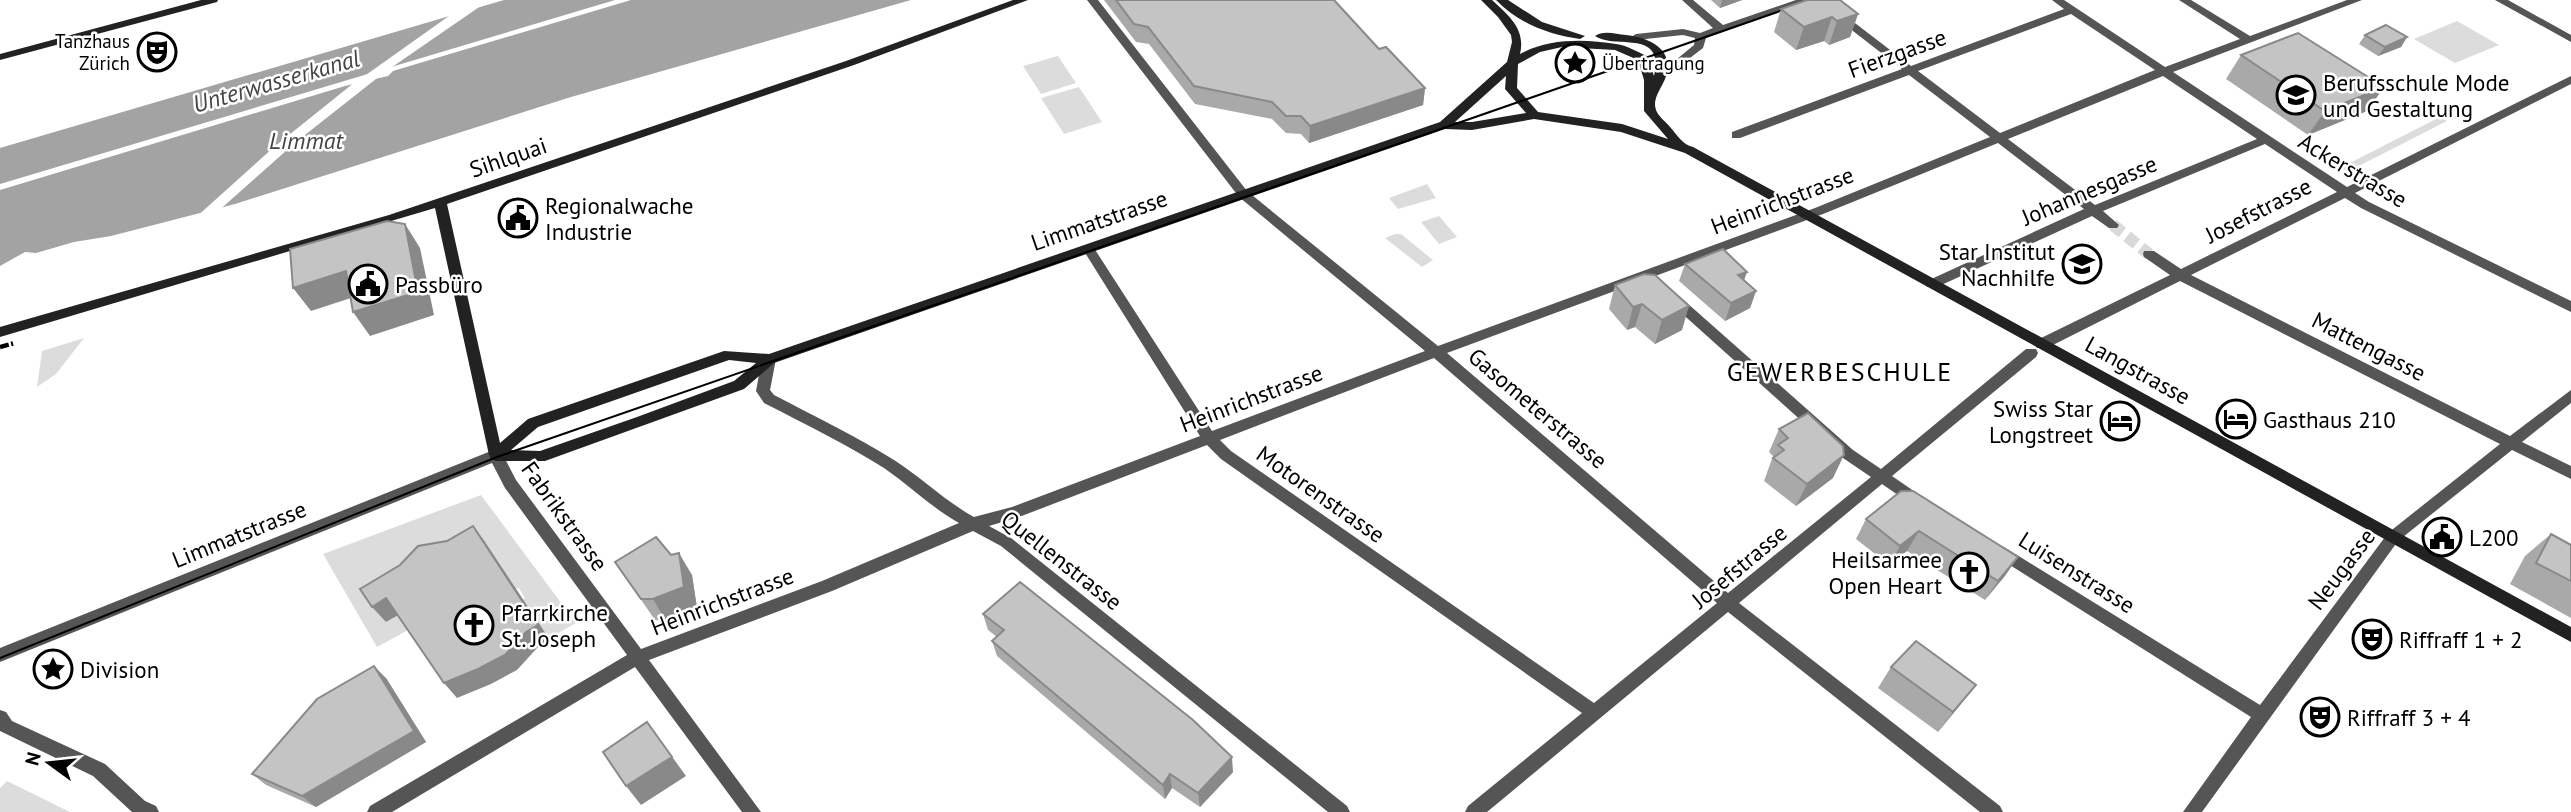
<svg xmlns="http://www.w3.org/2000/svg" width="2571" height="812" font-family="'PT Sans',sans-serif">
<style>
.green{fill:#dcdcdc}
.water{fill:#a3a3a3}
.pier{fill:#fff}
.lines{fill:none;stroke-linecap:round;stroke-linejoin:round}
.street-tunnel{stroke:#d9d9d9;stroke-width:12;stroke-dasharray:12 6;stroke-linecap:butt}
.street{fill:#555;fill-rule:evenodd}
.secondary{fill:#222;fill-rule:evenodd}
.tram{stroke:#000;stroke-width:2}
.rail{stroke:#000;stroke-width:4.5;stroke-dasharray:9 2.5 2 2.5;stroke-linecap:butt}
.wall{fill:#a9a9a9}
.shaded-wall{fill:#898989}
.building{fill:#c4c4c4;stroke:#898989;stroke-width:2}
.labels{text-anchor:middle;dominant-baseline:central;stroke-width:5;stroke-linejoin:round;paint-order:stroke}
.far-poi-label{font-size:19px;fill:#000;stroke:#fff;text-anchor:end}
.street-label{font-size:23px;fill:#000;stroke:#fff}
.poi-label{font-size:23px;fill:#000;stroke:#fff;text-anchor:start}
.water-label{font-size:24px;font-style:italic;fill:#444;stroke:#fff}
.quarter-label{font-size:26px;letter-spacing:2px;fill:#000;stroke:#fff}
</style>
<rect width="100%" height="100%" fill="#fff"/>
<path class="green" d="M2457,21L2499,45L2455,63L2414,39Z
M1058,56L1076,83L1041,94L1023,66Z
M1079,87L1102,122L1064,134L1041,98Z
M2440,117L2447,121L2347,172L2340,168Z
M1427,184L1436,198L1398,209L1389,198Z
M1439,216L1457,237L1439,244L1421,222Z
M1395,234H1401L1433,260L1422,267L1385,238Z
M84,338L56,374L37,387L42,351Z
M481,495L576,623L548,639L521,601L525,598L519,588L400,614L410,629L377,647L323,554Z
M7,781L70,812H0V788Z"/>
<path class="water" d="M504,0H615L0,184V148Z
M631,0H911L571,97L235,204L111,236L74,242L36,253L25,252L0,266V190L345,86L388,76L393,71Z"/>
<path class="pier" d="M485,3L382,74L356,82L456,11Z
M381,75L296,142L216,213L194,219L274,147L355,82Z"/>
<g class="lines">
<path class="street-tunnel" d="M2113,225L2149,254"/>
<path class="street" d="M1087,0H1098L1247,191L1438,346L1815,208L1990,137L1909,75L1740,138H1732V132L1902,69L1813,0H1825L1911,66L2064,9L2052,0H2064L2165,67L2240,39L2179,0H2191L2250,36L2347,0H2362L2173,72L2347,187L2571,76V84L2355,193L2369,202L2571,301V312L2361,208L2345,198L2191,275L2510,436L2571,390V403L2522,442L2571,466V479L2512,450L2398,541L2202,812H2183L2251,717L1994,555L1991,551L1994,547L1999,545L2004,547L2260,705L2388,533L2500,444L2180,281L2047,348H2037L2035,344L2037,340L2170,275L2144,257L2143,254L2144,251H2154L2181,269L2337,192L2265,144L2103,211L2119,225L2117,228H2109L2092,216L1937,287H1927L1926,284L1927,281L2084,209L1998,143L1823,214L1447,353L1728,593L1871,477L1843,458L1668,301L1666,298L1668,295H1678L1853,450L1881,469L2026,349H2036L2038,353L2036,357L1892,476L1921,496L1923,500L1921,504H1911L1882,484L1739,603L2000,806L2003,812H1980L1728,612L1487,812H1465L1468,806L1582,713L1221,459L1207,445L1019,517L989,526L1011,538L1347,806L1350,812H1328L1001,546L973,531L832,591L649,660L761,812H742L635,667L392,812H367L370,806L627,655L505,488L492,463L0,662V648L496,449L501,451L516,480L641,649L822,581L959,523C932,508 910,486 884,468C846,444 805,424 764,403L756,391L762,359L769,354L776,359L770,390L774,395C814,416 856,436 894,460C922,478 945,501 974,517L1012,507L1200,436L1082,248L1088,244L1092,245L1212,431L1425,351L1239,197ZM2071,14L2155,70L2000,133L1918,71ZM2163,76L2257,139L2095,205L2008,139ZM1434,358L1717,603L1594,703L1231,451L1220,440Z
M1682,0H1693L1723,25L1796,0H1811L1706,38L1703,48L1664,78L1660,77V73L1694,45L1695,38L1683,35L1636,40L1631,37L1636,34L1683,29L1700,33L1713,28Z
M2495,0H2508L2571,35V42Z
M0,710L6,712L12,721L105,764L145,801L156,806L159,812H132L93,776L0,731Z"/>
<path class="secondary" d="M201,0H218L217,2L0,60V54Z
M1013,0H1028L854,65L447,204L500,443L528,419L724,351L769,354L1440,122L1507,62L1512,42L1511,35L1498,17L1481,0H1492C1509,16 1526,29 1520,54C1549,38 1585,39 1616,44C1627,45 1637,52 1647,56L1654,76C1665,28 1616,50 1595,36C1603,30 1616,34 1626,35C1651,38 1676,50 1665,79C1661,89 1652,99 1656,110C1658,116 1666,122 1670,127C1678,136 1682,144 1693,147L2571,627V642L1685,153L1621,132L1534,119L1472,130L1445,129L774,363L744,389L545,461H496L491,459L489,455L435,208L0,337V327L389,215L846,61ZM1562,47L1615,50L1638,60L1644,80V111L1668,139L1622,124L1538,112L1517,88L1518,64L1540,52ZM1506,76L1505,89L1526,113L1472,122H1455ZM729,360L756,363L734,381L637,417L540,451L511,450L538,427Z
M1496,0H1508L1542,22L1585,36L1580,39C1549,35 1518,23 1496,0Z"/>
<path class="tram" d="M0,658L497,457L1812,0"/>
<path class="rail" d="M0,347L15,343"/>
</g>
<path class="wall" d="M1104,0H1334L1379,49L1425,88L1423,105L1309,143L1301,134L1286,133L1272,119L1195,104L1149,44L1136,42Z
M1711,0H1742L1720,8Z
M1781,9L1858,14L1850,37L1829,45L1824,41L1796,50L1774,32Z
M2365,35L2407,37L2401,47L2378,56L2359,44Z
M2241,55L2384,87L2367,111L2308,135L2226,79Z
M1685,264L1744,280L1756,291L1750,308L1725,321L1679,281Z
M1615,285L1682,330L1655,344L1635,327L1627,330L1609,309Z
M1779,429L1833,478L1796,506L1764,481L1773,456L1769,452Z
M1901,491L2018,557L1985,600L1907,551L1889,565L1856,539L1866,519Z
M2551,534L2571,545V618L2510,584L2525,556Z
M671,555L692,575L697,608L666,621L655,620L615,562Z
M983,614L1233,772L1200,807L1172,788L1165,799L997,656L992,641L997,637L988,630Z
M1891,667L1960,705L1938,732L1878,688Z
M386,678L426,742L316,807L266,785L252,774Z"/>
<path class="shaded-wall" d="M1722,0H1742L1720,8Z
M1858,14L1850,37L1829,45L1837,21Z
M1832,17L1824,41L1796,50L1804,27Z
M2407,37L2401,47L2378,56L2385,47Z
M2384,87L2367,111L2308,135L2325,111Z
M1425,88L1423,105L1309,143L1310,126Z
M405,224L420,248L434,315L370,336L353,312Z
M346,271L363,294L311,311L293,288Z
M1747,272L1741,289L1738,275Z
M1756,291L1750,308L1725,321L1731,303Z
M1642,304L1635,327L1627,330L1633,307Z
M1689,306L1682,330L1655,344L1662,320Z
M1844,455L1833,478L1796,506L1807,484Z
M473,526L485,542L550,640L538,647L517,670L491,684L457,698L444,683Z
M1919,531L1907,551L1889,565L1900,546Z
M679,553L692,575L697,608L666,621L653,599Z
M2018,557L2005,576L1985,600L1998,581Z
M386,598L400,614L386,622L372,607Z
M374,666L386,678L426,742L316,807L302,796Z
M1976,685L1960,705L1938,732L1953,712Z
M647,722L686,776L641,805L626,786Z
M1232,757L1233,772L1200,807L1198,793Z
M1170,774L1172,788L1165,799L1163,785Z"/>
<path class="building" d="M1116,0H1334L1379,49L1386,47L1425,88L1310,126L1301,116H1286L1272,102L1194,86L1148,27L1134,24Z
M1807,0H1840L1858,14L1837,21L1832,17L1804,27L1781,9Z
M2386,25L2407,37L2385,47L2365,35Z
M2298,33L2384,87L2325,111L2241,55Z
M387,221L405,224L418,292L353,312L346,271L293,288L290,249Z
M1723,249L1747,272L1738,275L1756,291L1731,303L1685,264Z
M1644,274L1655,275L1689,306L1662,320L1642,304L1633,307L1615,285Z
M1808,413L1843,446L1844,455L1807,484L1773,458L1784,450L1778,445L1788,438L1779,429Z
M1901,491H1913L2018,557L1998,581L1919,531L1900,546L1866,519Z
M473,526L538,625L526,632L505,655L478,669L444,683L386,598L372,607L360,589L400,565L418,546L447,541Z
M2551,534L2571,545V581L2536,563Z
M656,537L671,555L679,553L684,587L653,599H641L615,562Z
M1020,582L1193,720L1232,757L1198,793L1170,774L1163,785L992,641L1004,630L983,614Z
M1916,641L1976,685L1953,712L1891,667Z
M374,666L414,731L302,796L252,774L317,699Z
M647,722L672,757L626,786L603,752Z"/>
<defs>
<symbol id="theatre-ring" viewBox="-11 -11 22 22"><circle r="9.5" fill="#fff" stroke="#000" stroke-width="1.5"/><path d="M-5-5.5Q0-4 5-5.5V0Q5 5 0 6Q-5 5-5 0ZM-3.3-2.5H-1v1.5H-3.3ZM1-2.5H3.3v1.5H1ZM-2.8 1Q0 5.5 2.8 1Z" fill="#000"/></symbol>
<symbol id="sight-ring" viewBox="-11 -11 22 22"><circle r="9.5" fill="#fff" stroke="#000" stroke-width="1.5"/><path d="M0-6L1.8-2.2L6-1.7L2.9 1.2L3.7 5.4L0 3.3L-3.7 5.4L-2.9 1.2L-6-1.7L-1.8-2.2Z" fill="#000"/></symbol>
<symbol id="university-ring" viewBox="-11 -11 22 22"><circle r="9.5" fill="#fff" stroke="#000" stroke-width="1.5"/><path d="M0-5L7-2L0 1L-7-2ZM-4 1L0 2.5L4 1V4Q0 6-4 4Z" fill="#000"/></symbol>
<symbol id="civic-ring" viewBox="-11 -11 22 22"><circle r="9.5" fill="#fff" stroke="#000" stroke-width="1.5"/><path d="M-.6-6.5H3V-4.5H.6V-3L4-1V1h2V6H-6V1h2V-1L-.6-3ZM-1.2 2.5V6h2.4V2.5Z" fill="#000"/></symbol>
<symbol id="hotel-ring" viewBox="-11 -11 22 22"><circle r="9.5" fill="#fff" stroke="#000" stroke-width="1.5"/><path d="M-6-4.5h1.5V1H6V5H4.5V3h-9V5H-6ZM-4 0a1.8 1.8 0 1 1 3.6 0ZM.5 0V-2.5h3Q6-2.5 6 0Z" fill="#000"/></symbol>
<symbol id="church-ring" viewBox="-11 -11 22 22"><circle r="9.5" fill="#fff" stroke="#000" stroke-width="1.5"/><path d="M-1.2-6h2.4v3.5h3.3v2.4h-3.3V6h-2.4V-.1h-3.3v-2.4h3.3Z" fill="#000"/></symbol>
</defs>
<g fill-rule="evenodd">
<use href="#theatre-ring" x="135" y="30" width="44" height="44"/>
<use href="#sight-ring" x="1553" y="41" width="44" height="44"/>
<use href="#university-ring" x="2274" y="73" width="44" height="44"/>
<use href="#civic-ring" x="496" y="196" width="44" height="44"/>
<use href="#university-ring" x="2060" y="242" width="44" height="44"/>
<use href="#civic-ring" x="346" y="262" width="44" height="44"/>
<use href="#hotel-ring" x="2214" y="397" width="44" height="44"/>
<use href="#hotel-ring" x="2098" y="399" width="44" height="44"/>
<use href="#civic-ring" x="2420" y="515" width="44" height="44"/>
<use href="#church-ring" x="1947" y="550" width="44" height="44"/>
<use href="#church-ring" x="452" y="603" width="44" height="44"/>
<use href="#theatre-ring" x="2350" y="617" width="44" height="44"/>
<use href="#sight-ring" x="31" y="647" width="44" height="44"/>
<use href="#theatre-ring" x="2298" y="695" width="44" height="44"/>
</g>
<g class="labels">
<g class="far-poi-label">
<text x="130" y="41">Tanzhaus<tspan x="130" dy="22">Zürich</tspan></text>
<text x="1602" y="63" text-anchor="start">Übertragung</text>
</g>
<g class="street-label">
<text transform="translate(1897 53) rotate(-20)">Fierzgasse</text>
<text transform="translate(508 157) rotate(-19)">Sihlquai</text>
<text transform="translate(2353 170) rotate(31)">Ackerstrasse</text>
<text transform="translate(2089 190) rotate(-23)">Johannesgasse</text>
<text transform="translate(1782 200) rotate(-21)">Heinrichstrasse</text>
<text transform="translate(2258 210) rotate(-27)">Josefstrasse</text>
<text transform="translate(1099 220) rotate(-19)">Limmatstrasse</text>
<text transform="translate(2369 346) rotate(27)">Mattengasse</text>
<text transform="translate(2138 370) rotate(29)">Langstrasse</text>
<text transform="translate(1251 398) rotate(-21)">Heinrichstrasse</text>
<text transform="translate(1538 408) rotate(40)">Gasometerstrasse</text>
<text transform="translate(1321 494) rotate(35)">Motorenstrasse</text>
<text transform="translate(565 516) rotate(54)">Fabrikstrasse</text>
<text transform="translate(239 534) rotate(-22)">Limmatstrasse</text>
<text transform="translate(1062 560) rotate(38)">Quellenstrasse</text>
<text transform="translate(1739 566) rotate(-40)">Josefstrasse</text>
<text transform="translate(2341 569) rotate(-53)">Neugasse</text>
<text transform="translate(2077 572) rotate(32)">Luisenstrasse</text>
<text transform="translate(722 601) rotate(-21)">Heinrichstrasse</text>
</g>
<g class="poi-label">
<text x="2323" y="82">Berufsschule Mode<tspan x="2323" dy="26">und Gestaltung</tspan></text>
<text x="545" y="205">Regionalwache<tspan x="545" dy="26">Industrie</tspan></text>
<text x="2055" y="251" text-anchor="end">Star Institut<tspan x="2055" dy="26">Nachhilfe</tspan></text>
<text x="395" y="284">Passbüro</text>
<text x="2093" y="408" text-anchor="end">Swiss Star<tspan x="2093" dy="26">Longstreet</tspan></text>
<text x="2263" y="419">Gasthaus 210</text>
<text x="2469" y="537">L200</text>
<text x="1942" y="559" text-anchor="end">Heilsarmee<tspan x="1942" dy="26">Open Heart</tspan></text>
<text x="501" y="612">Pfarrkirche<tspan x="501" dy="26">St. Joseph</tspan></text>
<text x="2399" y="639">Riffraff 1 + 2</text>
<text x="80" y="669">Division</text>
<text x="2347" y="717">Riffraff 3 + 4</text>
</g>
<g class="water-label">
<text transform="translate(276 81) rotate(-16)">Unterwasserkanal</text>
<text x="306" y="140">Limmat</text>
</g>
<g class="quarter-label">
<text x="1840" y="371">GEWERBESCHULE</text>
</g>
</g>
<g transform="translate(49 763) rotate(285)" stroke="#ffffff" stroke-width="5" paint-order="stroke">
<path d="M0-5L12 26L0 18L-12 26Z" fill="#000000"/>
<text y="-10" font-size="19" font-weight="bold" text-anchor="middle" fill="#000000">N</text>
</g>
</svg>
